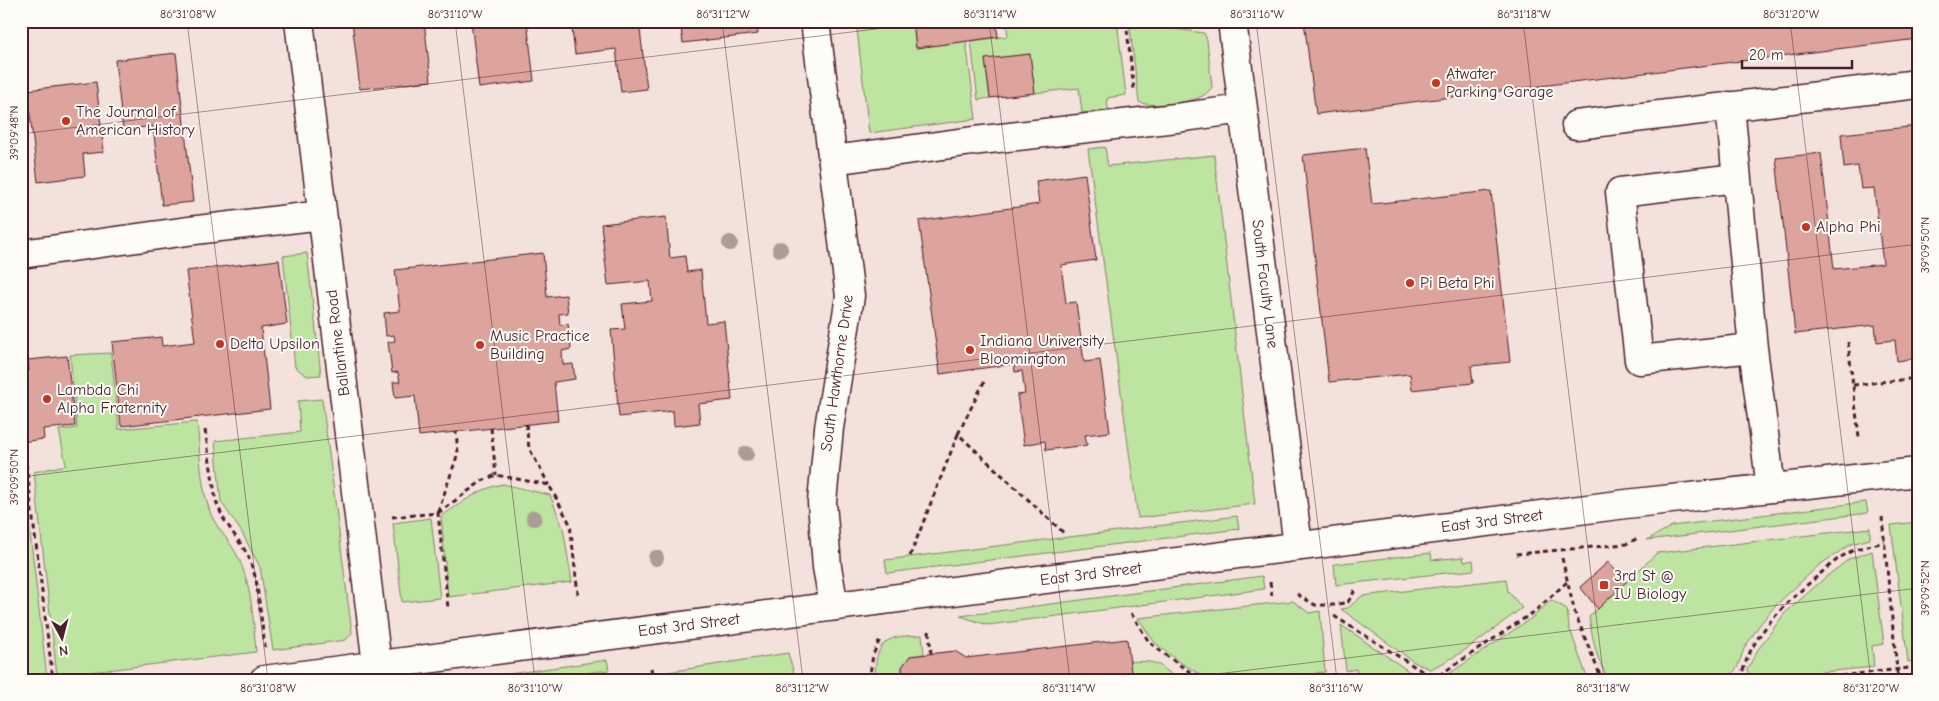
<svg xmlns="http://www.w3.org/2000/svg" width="1939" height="701" font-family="'Comic Neue',sans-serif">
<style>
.built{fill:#f3e1dc}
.green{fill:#bde4a0;stroke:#848266}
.building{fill:#dda39d;stroke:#4a1f2b}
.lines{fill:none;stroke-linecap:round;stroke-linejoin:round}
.minor-casing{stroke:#4a1f2b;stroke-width:31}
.major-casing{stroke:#4a1f2b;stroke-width:31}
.path{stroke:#4a1f2b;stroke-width:3;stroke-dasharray:5 4;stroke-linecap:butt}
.minor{stroke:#fdfcf7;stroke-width:28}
.major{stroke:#fdfcf7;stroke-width:28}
.tree{fill:#aa9d97}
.ticks{fill:none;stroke:#4a1f2b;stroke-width:1;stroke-opacity:0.45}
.poi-dot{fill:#c8321e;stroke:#fdfcf7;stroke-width:2}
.labels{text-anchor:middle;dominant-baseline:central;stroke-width:4;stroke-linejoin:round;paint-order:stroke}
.poi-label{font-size:16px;fill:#4a1f2b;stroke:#fdfcf7;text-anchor:start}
.street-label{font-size:16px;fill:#4a1f2b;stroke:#fdfcf7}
.neatline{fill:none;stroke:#4a1f2b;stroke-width:2}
.ticks-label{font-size:12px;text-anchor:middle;fill:#4a1f2b}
</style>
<rect width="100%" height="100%" fill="#fdfcf7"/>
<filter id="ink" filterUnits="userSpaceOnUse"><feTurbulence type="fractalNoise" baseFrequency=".02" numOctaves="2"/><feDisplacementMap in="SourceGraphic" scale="10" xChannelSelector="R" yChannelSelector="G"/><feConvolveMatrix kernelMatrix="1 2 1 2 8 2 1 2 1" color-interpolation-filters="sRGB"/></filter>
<g filter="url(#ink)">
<path class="built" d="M21,21H1918V680H21Z"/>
<path class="green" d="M856,21H913L916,48L966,41L976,119L869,133Z
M1006,21H1117L1126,95L1107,98L1108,110L1082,113L1079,88L1035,93L1029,54L985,60L990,98L978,100L971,41L1008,36Z
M1129,21H1151L1168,28L1204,33L1207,40L1212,87C1209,92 1204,95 1199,98C1187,102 1150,108 1139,102Z
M1105,147L1108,166L1214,155L1255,504L1138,518L1088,149Z
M307,253L321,375L307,376L295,367L283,256Z
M111,353L119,429L197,422C200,450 200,482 209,509C214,526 229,539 237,555C252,585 253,618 256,652L57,676L34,472L66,465L59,430L77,428L70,355Z
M322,399L352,633L346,640L273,650L260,567L241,531L221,502L215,441L300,432L298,401Z
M21,472H23L47,678L21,680Z
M503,484L550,495L563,528L572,582L448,597L441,516C461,504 479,488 503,484Z
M1866,502L1868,513L1647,540L1672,526Z
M1237,516L1239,529L887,573L885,560Z
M431,518L440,598L402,602L393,523Z
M1918,522V660L1908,662L1891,525Z
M1870,528V539L1851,544L1818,566L1774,607L1758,627L1744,649L1737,668L1728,680H1610C1596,662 1593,639 1589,617L1657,553Z
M1872,551L1884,644L1872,646L1874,667L1752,679L1747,670L1757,651L1784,614L1827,576L1849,559Z
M1431,553L1432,560L1463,557L1464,562L1473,560L1474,570L1336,585L1334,564Z
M1262,576L1264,589L988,625L960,616Z
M1506,579L1508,591L1522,608C1493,629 1464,655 1430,669L1414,662L1341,609L1348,608L1362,596Z
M1551,600L1567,609L1569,627L1588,680H1440L1533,617Z
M1293,601L1309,613L1320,611L1325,672L1315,673V680H1209L1178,661L1155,643L1138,618Z
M1341,625L1410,672L1413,677L1406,680H1377V677L1357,680L1356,669L1346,671Z
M922,635L924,654L910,656L902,667L903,680H876C874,667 876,646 889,640C898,635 912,636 922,635Z
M788,653L796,680H657L656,674Z
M607,660L609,670L535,680H467Z
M1129,661C1139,662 1150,660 1159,665C1166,669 1172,676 1180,680H1132Z"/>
<path class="building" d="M352,21H424L431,81L360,89Z
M471,21H527L534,81L479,88Z
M571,21H639L647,89L621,92L616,49L575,54Z
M680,21H757L758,34L683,43Z
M913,21H996L998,37L916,48Z
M1304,21H1915L1917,39L1316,114Z
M176,53L193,202L162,205L153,126L123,130L115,60Z
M1030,54L1035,93L990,98L985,59Z
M96,82L104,152L83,154L85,176L38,182L27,90Z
M1918,126V358L1897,361L1895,340L1877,342L1875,325L1795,334L1776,158L1821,153L1834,269L1883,264L1874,188L1861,189L1858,166L1844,168L1841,134Z
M21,147L25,177L21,178Z
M1365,148L1372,204L1491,191L1510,362L1471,366L1473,383L1412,390L1410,374L1329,382L1303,155Z
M1085,174L1096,260L1061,265L1066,303L1076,302L1084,362L1100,360L1110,432L1085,435L1087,445L1046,450L1045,441L1024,445L1017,395L1025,394L1022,371L1015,372L1014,364L940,374L919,221L1039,204L1036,181Z
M666,217L670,258L685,256L687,272L701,270L706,323L724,321L732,400L698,404L700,423L674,426L673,411L619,417L611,330L625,329L622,304L652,301L650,281L608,285L601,224Z
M543,253L547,297L566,295L568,313L559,314L560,325L568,324L571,349L562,351L563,365L573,364L575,379L554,382L558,421L419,436L415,396L395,398L393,382H400L398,372L392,373L388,342L395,341L394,335L386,336L384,313L400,311L395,270Z
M279,260L287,324L261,328L270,409L121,426L112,342L161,337L162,346L195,342L186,271Z
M67,356L75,426L43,429L44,439L21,442V372L29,371L28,360Z
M1608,562L1626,582L1598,609L1580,587Z
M1127,639L1132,680H903L902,667L910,656L955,651L966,658Z"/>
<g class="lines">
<defs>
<path id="minor" d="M299,21L377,665
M815,21L850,296L829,428L822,502L827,567L834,606
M1232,21L1298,546
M1730,106L1753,348L1771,488
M1576,125L1918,84
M833,160L973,141L1176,118L1243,109
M1736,178L1620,192L1639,360L1753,348
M21,254L188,231L322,215"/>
<path id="major" d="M264,680L1626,504L1918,472"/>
</defs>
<use href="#minor" class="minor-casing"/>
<use href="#major" class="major-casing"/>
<path class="path" d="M1126,21L1134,90
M1173,21L1199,27
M1848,342L1859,437
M1853,385L1918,378
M526,424L529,448L549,485
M491,428L496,475
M205,430L216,501L223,518L248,555L256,579L265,647
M958,434L984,382
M25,455L53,680
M438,512L458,453L456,432
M438,513L482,481L496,475L549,485L570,524L578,594
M392,517L438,513L448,608
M1882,517L1898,680
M1516,554L1626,544L1638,538
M910,556L958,434L1066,535
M1562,558L1575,613L1602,680
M1270,582L1272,597
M1297,594L1315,605H1334L1348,602L1357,587
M1131,613L1149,642L1168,657L1202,680
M1334,616L1433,678
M929,631L931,653
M651,668L653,680
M869,680L873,655L880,639
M1432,680L1534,612L1567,582
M1741,680C1748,636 1788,601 1820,574C1829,566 1838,558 1848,553C1859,547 1873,545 1885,542
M1805,680L1918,667"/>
<use href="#minor" class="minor"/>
<use href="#major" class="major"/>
</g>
<g class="tree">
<circle cx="730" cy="243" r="8"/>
<circle cx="780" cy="249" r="8"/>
<circle cx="746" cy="454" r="8"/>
<circle cx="534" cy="518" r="8"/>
<circle cx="656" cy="558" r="8"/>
</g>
</g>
<path class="ticks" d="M187,21L268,680M455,21L535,680M722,21L803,680M989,21L1070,680M1256,21L1337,680M1523,21L1604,680M1790,21L1871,680M21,134L941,21M21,477L1918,244M1168,680L1918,588"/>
<g class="poi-dot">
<circle cx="1436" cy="83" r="5"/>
<circle cx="66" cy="121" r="5"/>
<circle cx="1806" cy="227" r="5"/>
<circle cx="1410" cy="283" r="5"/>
<circle cx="220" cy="344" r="5"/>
<circle cx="480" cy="345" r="5"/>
<circle cx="970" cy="350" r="5"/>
<circle cx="47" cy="399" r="5"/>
<rect x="1599" y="580" width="10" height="10" rx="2.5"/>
</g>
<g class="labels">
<g class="poi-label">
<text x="1446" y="74">Atwater<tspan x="1446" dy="18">Parking Garage</tspan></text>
<text x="76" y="112">The Journal of<tspan x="76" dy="18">American History</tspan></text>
<text x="1816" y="227">Alpha Phi</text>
<text x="1420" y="283">Pi Beta Phi</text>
<text x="490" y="336">Music Practice<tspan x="490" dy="18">Building</tspan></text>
<text x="980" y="341">Indiana University<tspan x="980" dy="18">Bloomington</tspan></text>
<text x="230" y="344">Delta Upsilon</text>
<text x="57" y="390">Lambda Chi<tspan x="57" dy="18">Alpha Fraternity</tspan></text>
<text x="1614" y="576">3rd St @<tspan x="1614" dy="18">IU Biology</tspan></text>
</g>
<g class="street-label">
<text transform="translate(1265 284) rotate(83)">South Faculty Lane</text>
<text transform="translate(338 343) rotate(-97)">Ballantine Road</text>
<text transform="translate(837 373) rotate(-82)">South Hawthorne Drive</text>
<text transform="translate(1492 521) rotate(-7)">East 3rd Street</text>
<text transform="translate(1091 574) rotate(-7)">East 3rd Street</text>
<text transform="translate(689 625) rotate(-7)">East 3rd Street</text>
</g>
</g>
<rect width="1939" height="701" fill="none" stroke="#fdfcf7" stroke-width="55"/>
<g transform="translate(62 638) rotate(173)" stroke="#fdfcf7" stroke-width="4" paint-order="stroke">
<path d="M0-4L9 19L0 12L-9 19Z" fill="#4a1f2b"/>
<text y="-8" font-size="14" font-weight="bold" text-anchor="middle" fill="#4a1f2b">N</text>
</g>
<path d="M1742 60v8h110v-8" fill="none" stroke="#4a1f2b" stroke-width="2.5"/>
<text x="1749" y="60" font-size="15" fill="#4a1f2b" stroke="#fdfcf7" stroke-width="4" paint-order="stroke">20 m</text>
<rect x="28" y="28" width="1884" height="646" class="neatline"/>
<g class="ticks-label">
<text x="188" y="18">86°31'08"W</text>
<text x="455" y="18">86°31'10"W</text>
<text x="723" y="18">86°31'12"W</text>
<text x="990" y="18">86°31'14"W</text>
<text x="1257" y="18">86°31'16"W</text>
<text x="1524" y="18">86°31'18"W</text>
<text x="1791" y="18">86°31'20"W</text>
<text transform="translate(14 133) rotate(-90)" y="4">39°09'48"N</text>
<text transform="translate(1925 245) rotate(-90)" y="4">39°09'50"N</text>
<text transform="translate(14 477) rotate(-90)" y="4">39°09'50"N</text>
<text transform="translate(1925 588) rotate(-90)" y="4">39°09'52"N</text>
<text x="268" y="692">86°31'08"W</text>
<text x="535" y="692">86°31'10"W</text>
<text x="802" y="692">86°31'12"W</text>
<text x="1069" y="692">86°31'14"W</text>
<text x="1336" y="692">86°31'16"W</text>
<text x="1603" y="692">86°31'18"W</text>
<text x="1871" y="692">86°31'20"W</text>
</g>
</svg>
